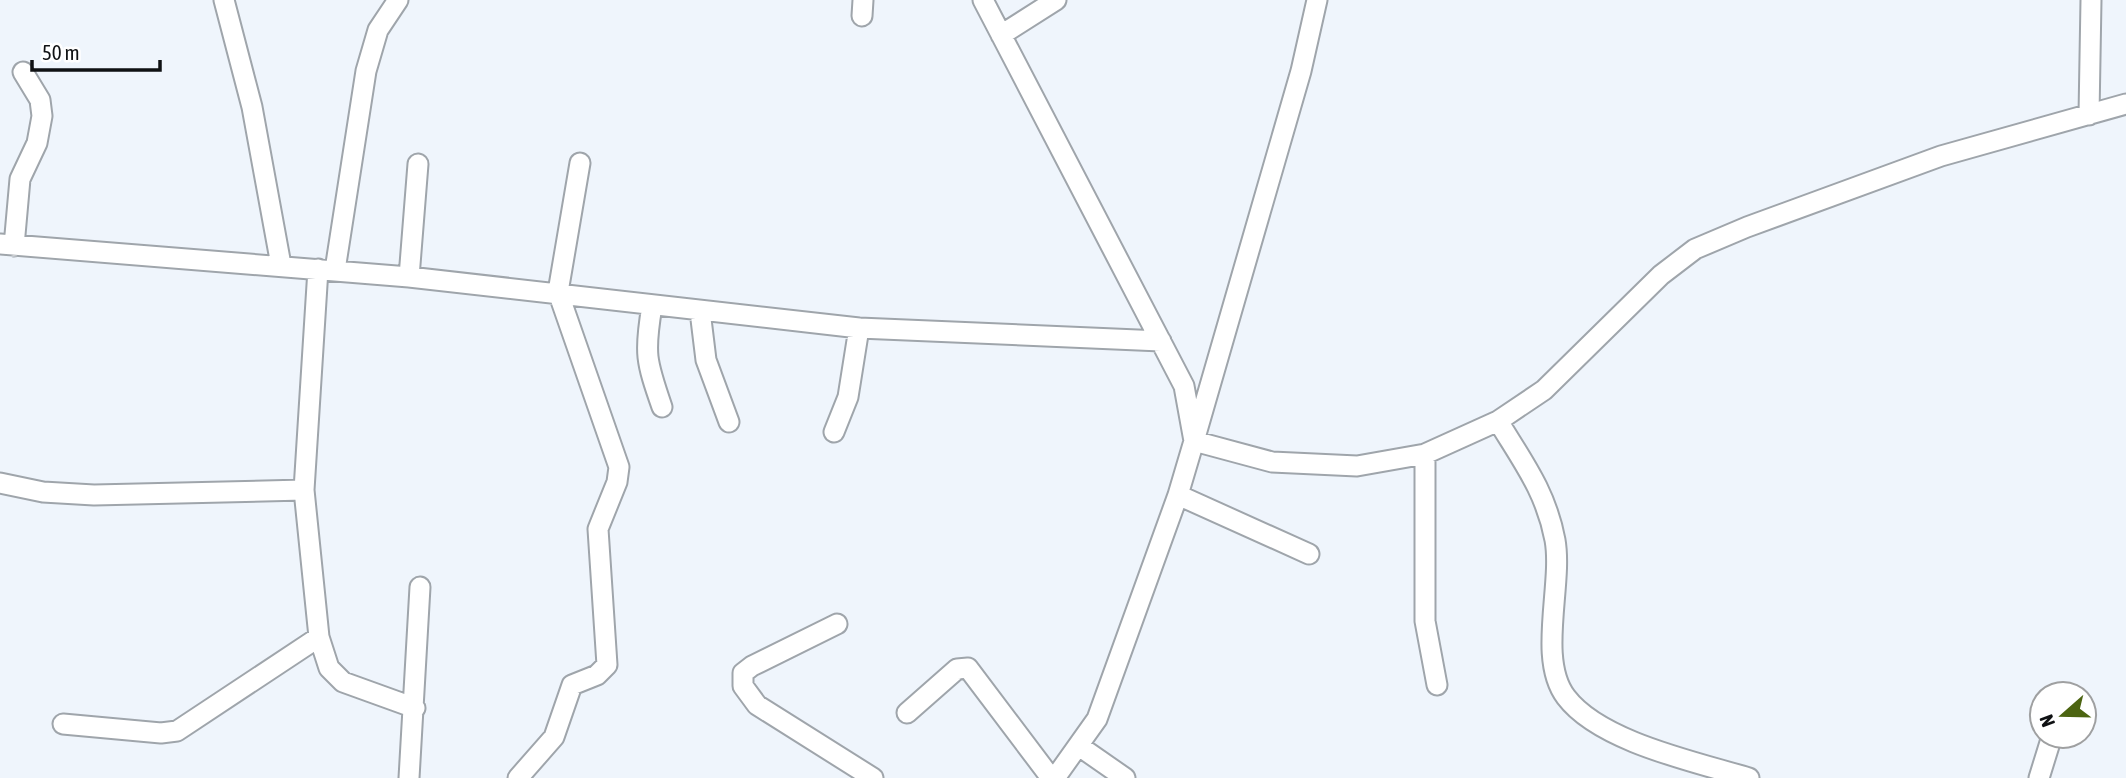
<svg xmlns="http://www.w3.org/2000/svg" width="2126" height="778" font-family="'Asap Condensed',sans-serif">
<style>
.lines{fill:none;stroke-linecap:round;stroke-linejoin:round}
.street-casing{stroke:#9fa5ab;stroke-width:23}
.street{stroke:#fff;stroke-width:19}
</style>
<rect width="100%" height="100%" fill="#eff5fc"/>
<g class="lines">
<defs>
<path id="street" d="M224,0L252,107L281,265
M983,0L1184,386L1194,441L1178,495L1097,719L1055,778
M1317,0L1301,71L1194,441L1272,462L1357,466L1425,454L1498,421L1544,390L1661,275L1695,249L1747,227L1941,156L2126,104
M862,16L863,0
M1001,35L1056,0
M2089,115L2091,0
M0,244L409,277L859,328L1161,341
M14,246L20,179L37,143L42,116L40,100L23,72
M318,269L304,490L319,637L329,668L343,682L415,708
M335,270L366,71L378,30L398,0
M409,277L418,164
M652,306C644,353 646,361 662,407
M700,311L706,360L729,422
M1498,421C1523,462 1546,492 1555,540C1563,585 1537,659 1566,697C1600,742 1696,762 1749,778
M834,432L848,397L859,328
M1425,454V621L1437,685
M0,483L43,492L94,495L304,490
M1178,495L1309,554
M837,624L752,666L743,673V686L757,705L873,778
M907,713L957,669L968,668L1051,778
M63,724L161,733L177,731L319,637
M1079,746L1125,778
M409,778L420,587
M518,778L554,737L572,685L597,675L607,665L598,529L617,482L619,467L558,292L580,163
M2039,778L2052,736"/>
</defs>
<use href="#street" class="street-casing"/>
<use href="#street" class="street"/>
</g>
<g transform="translate(2063 715) rotate(250)"><circle r="33" fill="#ffffff" stroke="#9fa0a1" stroke-width="2"/>
<path d="M0-5L12 26L0 18L-12 26Z" fill="#4c6411"/>
<text y="-10" font-size="19" font-weight="bold" text-anchor="middle" fill="#0f1113">N</text>
</g>
<path d="M32 60v10h128v-10" fill="none" stroke="#0f1113" stroke-width="3.5"/>
<text x="42" y="60" font-size="21" fill="#0f1113" stroke="#ffffff" stroke-width="5" paint-order="stroke">50 m</text>
</svg>
